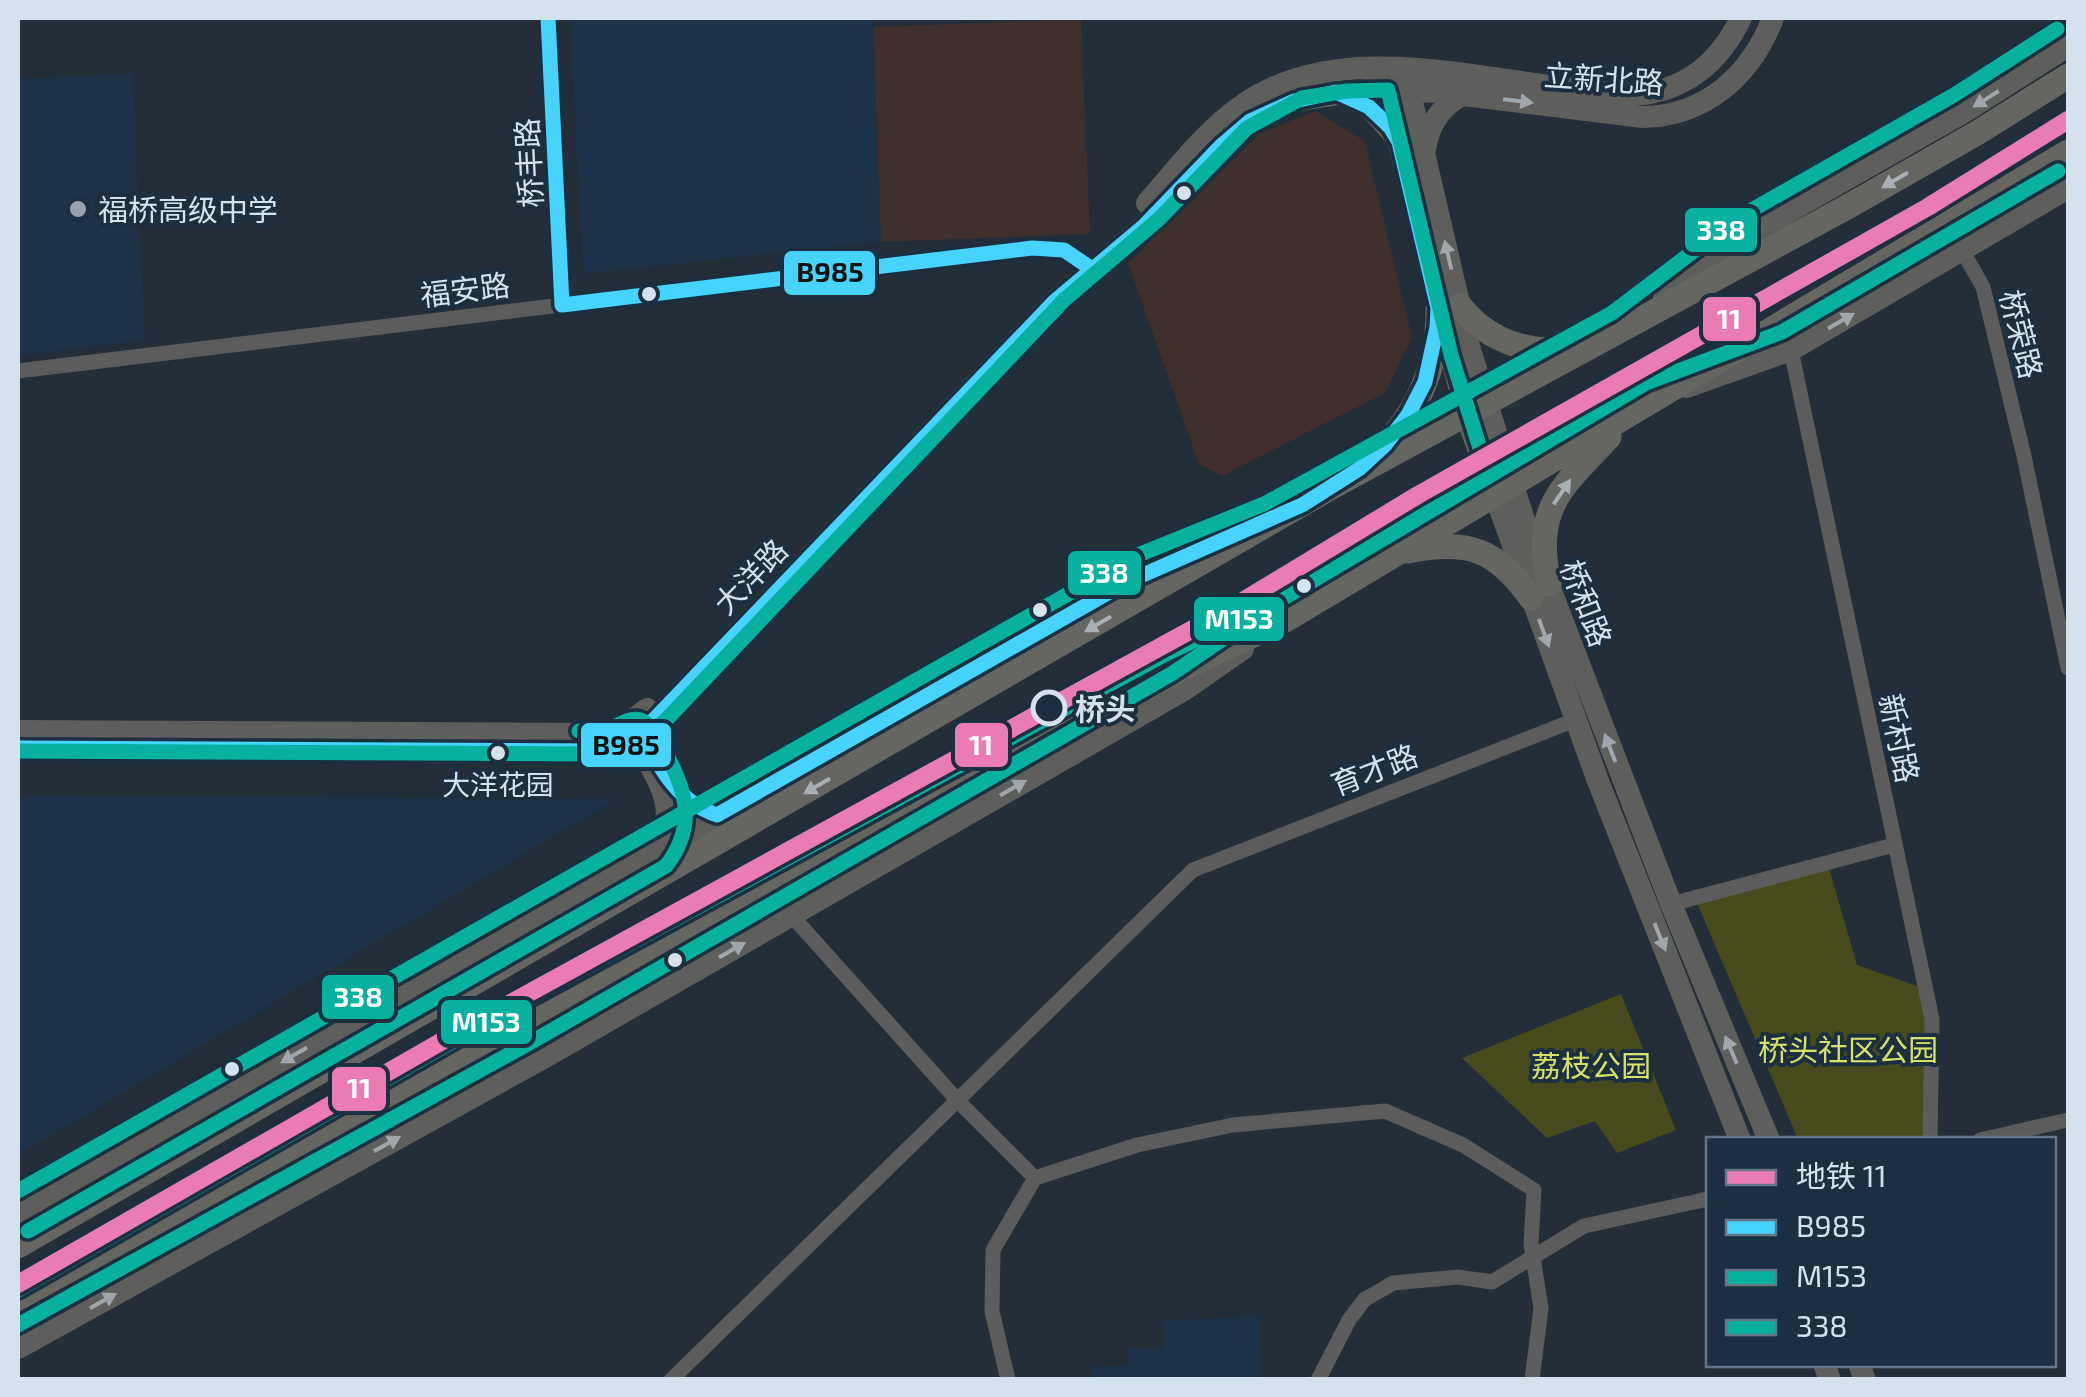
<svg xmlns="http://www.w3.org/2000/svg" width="2086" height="1397" font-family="'Exo 2','Noto Sans SC',sans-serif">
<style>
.commercial{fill:#3f2f2d}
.built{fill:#1c3349}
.green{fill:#474b1c}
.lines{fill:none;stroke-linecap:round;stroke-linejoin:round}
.street{stroke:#5b5c5b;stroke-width:15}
.secondary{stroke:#5e5e5c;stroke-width:22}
.primary{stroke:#656562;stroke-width:25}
.bus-1-casing{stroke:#1b2f41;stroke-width:22}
.bus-2-casing{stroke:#1b2f41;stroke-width:22}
.bus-3-casing{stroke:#1b2f41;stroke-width:22}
.bus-1{stroke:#46d4ff;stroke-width:15}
.bus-2{stroke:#07b1a0;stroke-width:15}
.bus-3{stroke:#07b1a0;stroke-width:15}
.metro-1-casing{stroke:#1b2f41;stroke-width:25}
.metro-1{stroke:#eb7bb4;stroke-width:18}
.oneway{fill:#9fa6ac}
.oneway2{fill:#a8afb5}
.bus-dot{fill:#d5e1ed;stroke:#1b2f41;stroke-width:4}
.poi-dot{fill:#97a2ae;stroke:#1b2f41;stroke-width:4}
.stop-dot{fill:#1b2f41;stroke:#d5e1ed;stroke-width:5}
.labels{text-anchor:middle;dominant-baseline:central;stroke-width:8;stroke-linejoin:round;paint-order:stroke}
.bus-label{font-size:28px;fill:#d5e1ed;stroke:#1b2f41}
.street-label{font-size:30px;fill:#d5e1ed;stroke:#1b2f41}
.poi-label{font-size:30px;fill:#d5e1ed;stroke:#1b2f41;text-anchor:start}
.stop-label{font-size:30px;font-weight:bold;fill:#d5e1ed;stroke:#1b2f41;text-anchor:start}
.park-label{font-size:30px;fill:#d8e167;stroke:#1b2f41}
.line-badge{stroke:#1b2f41;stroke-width:4}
.badge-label{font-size:28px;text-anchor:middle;font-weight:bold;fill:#fff}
.pale-badge-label{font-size:28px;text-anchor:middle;font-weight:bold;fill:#111}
</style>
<rect width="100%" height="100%" fill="#232e39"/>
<path class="commercial" d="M1081,19L1090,234L881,242L873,27Z
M1315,111L1365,141L1412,338L1385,393L1222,476L1199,464L1128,263L1259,134Z"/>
<path class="built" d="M570,18H872L881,242L583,274Z
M133,73L145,340L18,356V79Z
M18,795L616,799L18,1155Z
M1259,1316L1262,1379H1092L1091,1367L1129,1365L1128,1349L1163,1348L1162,1321Z"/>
<path class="green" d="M1829,868L1857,965L1917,986C1938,1014 1926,1100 1925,1136L1911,1140L1798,1139L1697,903Z
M1621,994L1676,1130L1617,1153L1595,1121L1547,1138L1462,1058Z"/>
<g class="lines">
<path class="street" d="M548,18L562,305
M1963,252L1983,287L2024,456L2068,668
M1791,350L1932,1019L1930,1140
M18,371L1032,248L1064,250L1092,269
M1671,904L1894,845
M792,916L959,1102L1035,1178L993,1250L992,1311L1008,1380
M1980,1140L2068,1120
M1035,1178L1137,1145L1233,1125L1385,1111L1463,1145L1534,1190L1531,1244L1541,1308L1532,1380
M671,1380L1193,870L1575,720
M1318,1380L1349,1320L1364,1300L1393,1283L1458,1277L1492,1282L1584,1226L1708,1199"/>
<path class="secondary" d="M1406,76L1470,350L1525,523L1671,904L1769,1140
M1383,78L1466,415L1598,781L1740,1140
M1339,93L1369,107L1396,137
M1425,150C1428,126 1441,105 1463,95
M1147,203C1177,169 1206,130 1244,104C1357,27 1520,96 1644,94C1691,87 1721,59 1741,18
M1664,297L1746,236L1964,112L2068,46
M1687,387L1791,350L2068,188
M628,729C649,767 686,806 655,848
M18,731L599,734L619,730L647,709
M18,748L600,751L626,745L648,726L1055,301L1144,226L1221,146L1250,121L1294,101L1372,89L1439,92L1643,117C1706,116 1751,75 1773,18
M667,776L688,803L717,815
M18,1214L1143,574L1219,543
M18,1348L545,1057L1184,690L1243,649
M1824,1364L1830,1380
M1859,1364L1865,1380"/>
<path class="primary" d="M1460,306C1491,345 1533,355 1582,348
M1370,457C1416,421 1439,365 1438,308
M1408,551C1468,539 1496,549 1531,598
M1549,584C1533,508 1560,489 1609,437
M18,1246L1330,488L1849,206L1977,133L2068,76
M18,1313L521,1026L1174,673L1287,619L2068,152"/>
<defs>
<path id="bus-1" d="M548,18L562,305
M562,305L1032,248L1064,250L1092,269
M615,731L634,720C656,759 672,800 717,815
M18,748L600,751L626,745L648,726L1055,301L1144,226L1221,146L1250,121L1294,101L1336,92L1369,107L1390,127L1399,142L1438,308L1437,327L1425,382L1408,415L1385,445L1359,469L1302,505L1127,582L717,815"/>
<path id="bus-2" d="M28,1231L666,866C699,824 685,785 660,743C655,735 650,723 640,720C627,716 616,729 603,730C595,731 587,731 579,731
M18,1290L511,1008L1164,655L1277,601L1488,474L1451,355L1388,90L1347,91L1302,98L1247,128L1159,219L1064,300L666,720L628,748L599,754L18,751"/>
<path id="bus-3" d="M18,1191L1133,557L1264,504L1612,313L1736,219L1954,95L2057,29
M18,1325L535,1040L1173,673L1277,602L1646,383L1782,332L2058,171"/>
</defs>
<use href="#bus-1" class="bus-1-casing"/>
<use href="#bus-2" class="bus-2-casing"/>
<use href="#bus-3" class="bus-3-casing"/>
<use href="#bus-1" class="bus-1"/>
<use href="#bus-2" class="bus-2"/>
<use href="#bus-3" class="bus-3"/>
<defs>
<path id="metro-1" d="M18,1284L458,1032L1233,607L1418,495L1928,207L2068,120"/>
</defs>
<use href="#metro-1" class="metro-1-casing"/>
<use href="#metro-1" class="metro-1"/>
</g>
<defs><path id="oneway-solid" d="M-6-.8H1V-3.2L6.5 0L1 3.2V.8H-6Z" transform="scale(2.5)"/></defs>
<g class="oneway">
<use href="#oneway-solid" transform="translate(1986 99) rotate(148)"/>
<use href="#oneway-solid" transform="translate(1518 101) rotate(7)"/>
<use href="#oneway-solid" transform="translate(1448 255) rotate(-103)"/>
<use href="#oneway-solid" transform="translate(1841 321) rotate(-30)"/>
<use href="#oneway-solid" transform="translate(1544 633) rotate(70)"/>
<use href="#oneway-solid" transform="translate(1610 748) rotate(-111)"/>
<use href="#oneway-solid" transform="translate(1013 788) rotate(-30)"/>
<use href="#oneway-solid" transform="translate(1660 937) rotate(68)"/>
<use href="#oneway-solid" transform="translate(732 950) rotate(-30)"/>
<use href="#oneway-solid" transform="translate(1731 1050) rotate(-113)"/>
<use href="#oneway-solid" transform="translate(294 1055) rotate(150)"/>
<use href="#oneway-solid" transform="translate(387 1144) rotate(-29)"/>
<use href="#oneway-solid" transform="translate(103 1301) rotate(-29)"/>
</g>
<g class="oneway2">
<use href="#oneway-solid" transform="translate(1895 180) rotate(150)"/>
<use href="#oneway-solid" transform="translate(1562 492) rotate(-56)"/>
<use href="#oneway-solid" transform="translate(1098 624) rotate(150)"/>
<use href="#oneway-solid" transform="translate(817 786) rotate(150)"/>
</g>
<g class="bus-dot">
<circle cx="1184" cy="193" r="9"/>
<circle cx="649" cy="294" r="9"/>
<circle cx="1304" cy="586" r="9"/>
<circle cx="1040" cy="610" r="9"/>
<circle cx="498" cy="753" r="9"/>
<circle cx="675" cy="960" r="9"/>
<circle cx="232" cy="1069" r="9"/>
</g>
<circle class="poi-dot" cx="78" cy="209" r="10"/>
<circle class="stop-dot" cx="1049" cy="708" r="16"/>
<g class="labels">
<g class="bus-label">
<text x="498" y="784">大洋花园</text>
</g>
<g class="street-label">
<text transform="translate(1604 78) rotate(4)">立新北路</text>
<text transform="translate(528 163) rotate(-93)">桥丰路</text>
<text transform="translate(465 289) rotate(-7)">福安路</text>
<text transform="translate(2022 334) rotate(76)">桥荣路</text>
<text transform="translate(750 576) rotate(-46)">大洋路</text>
<text transform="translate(1587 603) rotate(69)">桥和路</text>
<text transform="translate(1900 738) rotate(78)">新村路</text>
<text transform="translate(1374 769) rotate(-21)">育才路</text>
</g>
<g class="poi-label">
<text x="98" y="209">福桥高级中学</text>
</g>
<g class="stop-label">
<text x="1075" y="708">桥头</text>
</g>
<g class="park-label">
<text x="1848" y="1049">桥头社区公园</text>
<text x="1591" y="1065">荔枝公园</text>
</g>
</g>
<g class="line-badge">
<rect x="1683" y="206" width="76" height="48" rx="10" fill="#07b1a0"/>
<rect x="782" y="249" width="95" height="48" rx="10" fill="#46d4ff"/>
<rect x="1701" y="295" width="57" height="48" rx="10" fill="#eb7bb4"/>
<rect x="1066" y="549" width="77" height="48" rx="10" fill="#07b1a0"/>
<rect x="1192" y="595" width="94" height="48" rx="10" fill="#07b1a0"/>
<rect x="579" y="721" width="94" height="48" rx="10" fill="#46d4ff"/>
<rect x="953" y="721" width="57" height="48" rx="10" fill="#eb7bb4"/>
<rect x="320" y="973" width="76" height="48" rx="10" fill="#07b1a0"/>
<rect x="439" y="998" width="95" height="48" rx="10" fill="#07b1a0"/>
<rect x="330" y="1065" width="58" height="48" rx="10" fill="#eb7bb4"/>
</g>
<g class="badge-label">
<text x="1721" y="240">338</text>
<text x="1729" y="329">11</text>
<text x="1104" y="583">338</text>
<text x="1239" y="629">M153</text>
<text x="981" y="755">11</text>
<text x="358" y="1007">338</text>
<text x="486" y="1032">M153</text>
<text x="359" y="1098">11</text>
</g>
<g class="pale-badge-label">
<text x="830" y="282">B985</text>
<text x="626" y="755">B985</text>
</g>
<rect width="2086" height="1397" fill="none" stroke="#d5e1ed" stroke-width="40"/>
<rect x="1706" y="1137" width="350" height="230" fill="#1b2f41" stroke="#657686" stroke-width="2.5"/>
<rect x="1726" y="1170" width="50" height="15" fill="#eb7bb4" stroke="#657686" stroke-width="2.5"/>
<text x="1796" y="1187" font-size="30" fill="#d5e1ed">地铁 11</text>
<rect x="1726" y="1220" width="50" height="15" fill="#46d4ff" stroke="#657686" stroke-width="2.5"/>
<text x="1796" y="1237" font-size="30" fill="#d5e1ed">B985</text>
<rect x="1726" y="1270" width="50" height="15" fill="#07b1a0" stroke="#657686" stroke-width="2.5"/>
<text x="1796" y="1287" font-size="30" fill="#d5e1ed">M153</text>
<rect x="1726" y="1320" width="50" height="15" fill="#07b1a0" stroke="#657686" stroke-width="2.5"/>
<text x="1796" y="1337" font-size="30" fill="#d5e1ed">338</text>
</svg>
